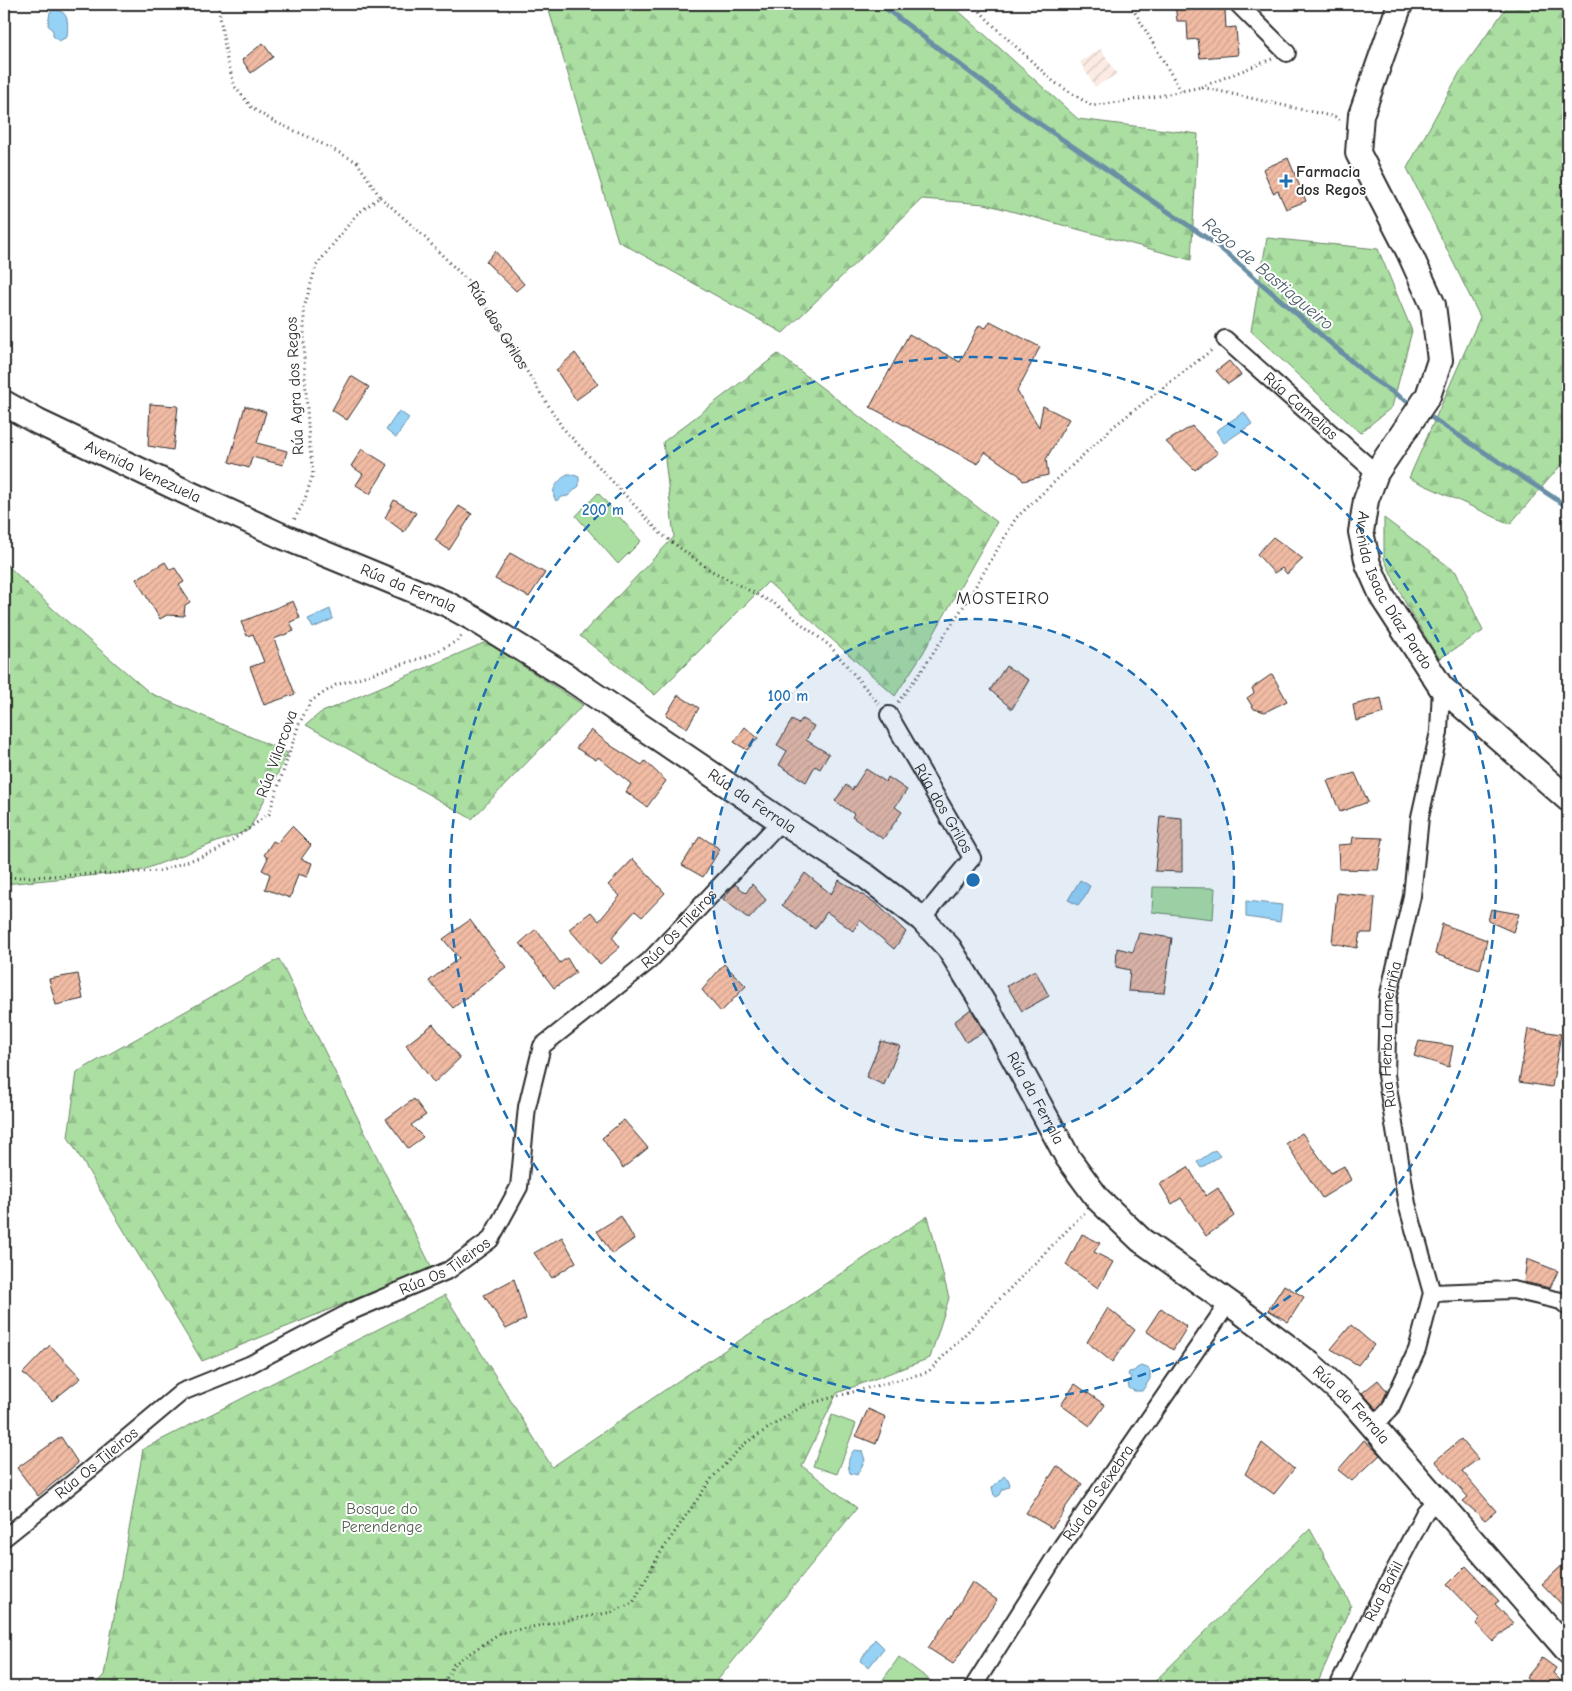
<svg xmlns="http://www.w3.org/2000/svg" width="1572" height="1691" font-family="'Comic Neue',sans-serif">
<style>
.industrial{fill:url(#industrial-furrows)}
.grass{fill:#abdfa2;stroke:#6b8566}
.forest{fill:url(#forest-firs);stroke:#6b8566}
.water{fill:#96d1f6;stroke:#6b8fa5}
.lines{fill:none;stroke-linecap:round;stroke-linejoin:round}
.stream{stroke:#6b8fa5;stroke-width:5}
.building{fill:url(#building-hatch);stroke:#2b2b2b}
.street-casing{stroke:#2b2b2b;stroke-width:20}
.secondary-casing{stroke:#2b2b2b;stroke-width:28}
.path{stroke:#2b2b2b;stroke-width:3;stroke-dasharray:1 4;stroke-linecap:butt}
.street{stroke:#fff;stroke-width:16}
.secondary{stroke:#fff;stroke-width:24}
.ring{fill:none;stroke:#1f6fb2;stroke-width:2.5;stroke-dasharray:9 6}
.poi-dot{fill:#1f6fb2;stroke:#fff;stroke-width:2}
.labels{text-anchor:middle;dominant-baseline:central;stroke-width:4;stroke-linejoin:round;paint-order:stroke}
.poi-label{font-size:16px;font-weight:bold;fill:#2b2b2b;stroke:#fff;text-anchor:start}
.street-label{font-size:16px;fill:#2b2b2b;stroke:#fff}
.park-label{font-size:16px;fill:#51614f;stroke:#fff}
.water-label{font-size:18px;font-style:italic;fill:#4b5d68;stroke:#fff}
.neighbourhood-label{font-size:18px;letter-spacing:1px;fill:#2b2b2b;stroke:#fff}
.centre{fill:#1f6fb2;stroke:#fff;stroke-width:2.5}
.ring-label{font-size:15px;text-anchor:middle;font-weight:bold;fill:#1f6fb2;stroke:#fff;stroke-width:4;stroke-linejoin:round;paint-order:stroke}
</style>
<defs>
<pattern id="industrial-furrows" width="10" height="10" patternUnits="userSpaceOnUse" patternTransform="scale(1.25)"><rect width="10" height="10" fill="#fbebe4"/><path d="M-1 1l2-2M0 10L10 0M9 11l2-2" fill="none" stroke="#d7cac4"/></pattern>
<pattern id="forest-firs" width="22" height="20" patternUnits="userSpaceOnUse" patternTransform="scale(1.25)"><rect width="22" height="20" fill="#abdfa2"/><path d="M5 1l3.5 6h-7zM16 11l3.5 6h-7z" fill="#93c08c"/></pattern>
<pattern id="building-hatch" width="6" height="6" patternUnits="userSpaceOnUse" patternTransform="scale(1.25)"><rect width="6" height="6" fill="#f1bba4"/><path d="M-1 1l2-2M0 6l6-6M5 7l2-2" fill="none" stroke="#cfa18d"/></pattern>
</defs>
<rect width="100%" height="100%" fill="#fff"/>
<filter id="ink" filterUnits="userSpaceOnUse"><feTurbulence type="fractalNoise" baseFrequency=".02" numOctaves="2"/><feDisplacementMap in="SourceGraphic" scale="10" xChannelSelector="R" yChannelSelector="G"/><feConvolveMatrix kernelMatrix="1 2 1 2 8 2 1 2 1" color-interpolation-filters="sRGB"/></filter>
<g filter="url(#ink)">
<path class="industrial" d="M1101,49L1117,74L1095,87L1080,62Z"/>
<path class="grass" d="M598,493L641,541L618,564L576,516Z
M1153,887L1215,888L1213,919L1152,912Z
M832,1415L856,1424L837,1474L813,1466Z
M899,1657L939,1687H890L882,1681Z"/>
<path class="forest" d="M547,4H951L1078,119L1198,134L1191,260L985,204L922,199L783,333L618,241Z
M1509,4H1568V457L1510,524L1409,478L1480,317L1407,168L1460,72Z
M1267,238L1378,249L1412,331L1392,407L1360,433L1251,331Z
M778,354L997,522L923,653L895,696L768,582L655,695L580,636L674,537L663,442Z
M1384,518L1456,572L1483,631L1439,659L1408,608L1384,559Z
M4,562L54,610L150,693L288,753L249,830L140,871L4,884Z
M486,642L583,705L472,819L306,725L320,713Z
M279,959L432,1268L202,1361L68,1137L77,1072Z
M928,1216L949,1298L930,1358L837,1393L802,1466L857,1508L712,1687H93L104,1675L143,1449L445,1295L552,1467L678,1381Z
M1310,1529L1351,1605L1316,1687H1149Z"/>
<path class="water" d="M54,10C70,10 68,25 67,37L59,41L53,36V31L48,25L50,12Z
M399,411L409,418L396,438L386,430Z
M1244,412L1252,424L1224,443L1216,431Z
M567,474H571L579,477V486L568,496L562,497L556,501C549,489 558,482 567,474Z
M330,609L333,619L313,628L308,619Z
M1080,880L1090,886L1085,896L1078,905L1068,900Z
M1246,901L1282,905L1280,922L1246,917Z
M1215,1150L1220,1156L1201,1168L1197,1162Z
M1141,1366L1148,1368L1150,1371V1379L1142,1391H1134L1129,1388L1128,1383L1131,1377L1128,1375L1129,1372L1134,1371L1137,1368Z
M854,1450L862,1451L865,1460L857,1475L850,1473C847,1464 848,1458 854,1450Z
M1004,1476L1008,1479L1010,1484L1009,1487L1003,1489L1000,1495L996,1497L994,1495L992,1488Z
M875,1639L884,1648L869,1667L860,1661Z"/>
<g class="lines">
<path class="stream" d="M880,4L1021,111L1217,245L1371,378L1414,406
M1423,412L1568,507"/>
</g>
<path class="building" d="M1175,4H1218V10H1225L1226,28L1236,27L1238,55L1200,58L1198,39L1188,40L1187,21H1177Z
M263,43L273,57L251,73L242,60Z
M1288,158L1306,201L1286,209L1278,191L1273,193L1263,169Z
M495,251L524,284L516,291L486,262Z
M990,321L1040,347L1017,391L1039,427L1043,406L1069,419L1046,459L1048,475L1023,481L1019,475L985,452L978,464L870,407L909,334L960,362L979,325L986,328Z
M575,353L598,384L576,400L556,370Z
M1229,361L1241,375L1228,384L1216,371Z
M351,376L369,387L347,420L332,410Z
M150,404L178,406L173,450L148,446Z
M245,406L266,412L257,443L287,451L283,465L252,457L249,468L229,462Z
M1192,426L1218,453L1195,470L1166,442Z
M362,449L388,465L370,494L356,485L363,474L351,466Z
M394,500L416,513L404,532L385,518Z
M459,506L472,514L449,550L435,540Z
M1273,537L1303,559L1287,574L1282,568L1274,573L1257,554Z
M510,553L545,573L529,597L495,579Z
M165,562L170,570L175,568L184,582L179,585L190,602L185,605L184,616L167,615L160,619L136,579Z
M293,601L300,618L290,622L294,631L274,639L295,694L264,705L250,667L264,662L253,634L247,636L241,622Z
M1006,666L1029,680L1012,709L990,690Z
M1272,674L1287,701L1265,712L1254,709L1247,698L1254,693L1252,688Z
M678,695L699,708L687,728L666,715Z
M1381,698L1384,713L1356,721L1353,705Z
M802,719L814,726L806,740L829,754L820,769L815,766L806,782L779,765L787,751L777,745L792,720L798,724Z
M745,727L758,738L747,750L734,742Z
M591,730L613,747L642,765L645,761L666,781L647,807L626,792L631,784L598,757L596,760L576,748Z
M866,769L886,782L888,777L907,790L895,807L902,812L883,839L852,817L854,814L835,801L846,785L852,790Z
M1355,773L1368,802L1340,812L1327,781Z
M1160,816L1182,818V872L1155,871Z
M292,826L311,845L301,859L312,863L307,877L298,874L290,898L265,889L270,874L262,870L268,858L264,855L273,841L277,843Z
M700,836L720,849L703,877L682,865Z
M1353,837L1383,838L1378,870L1339,869L1338,845L1352,844Z
M633,859L665,893L642,917L635,911L612,937L620,947L600,964L569,929L591,912L599,921L620,896L608,885Z
M805,873L831,894L839,880L877,904L906,932L894,949L860,920L853,931L827,912L815,929L782,905Z
M735,884L746,893L752,884L766,900L749,919L723,899Z
M1337,893L1375,897L1372,933H1360L1357,948L1332,943Z
M1491,909L1519,914L1513,932L1488,921Z
M470,920L506,967L453,1008L429,981L459,958L443,939Z
M1442,924L1487,940L1480,969L1435,954Z
M536,929L560,963L567,958L576,973L554,988L520,943Z
M1139,933L1172,938L1164,993L1128,991L1130,970L1116,967L1117,948L1133,952Z
M724,964L746,986L721,1012L702,990Z
M1035,970L1049,996L1022,1011L1007,986Z
M78,974L83,999L56,1005L49,979Z
M971,1009L984,1032L966,1042L954,1022Z
M433,1024L460,1058L434,1083L406,1045Z
M1528,1029L1561,1034L1552,1087L1519,1082Z
M881,1041L900,1046L884,1085L866,1077Z
M1419,1041L1453,1046L1449,1067L1414,1056Z
M414,1099L426,1115L411,1125L423,1137L408,1148L386,1119Z
M624,1120L648,1148L623,1168L602,1138Z
M1302,1133L1331,1173L1344,1166L1351,1180L1322,1198L1286,1143Z
M1188,1167L1206,1196L1218,1188L1234,1216L1206,1236L1181,1198L1172,1204L1160,1184Z
M621,1216L634,1239L612,1254L597,1231Z
M1082,1234L1100,1243L1094,1252L1113,1262L1098,1288L1066,1265Z
M562,1237L576,1262L552,1278L534,1253Z
M1527,1259L1558,1271L1550,1288L1524,1282Z
M514,1279L526,1319L506,1329L484,1295Z
M1284,1285L1304,1297L1288,1322L1268,1310Z
M1108,1308L1135,1330L1112,1362L1087,1342Z
M1161,1308L1187,1327L1173,1350L1146,1331Z
M1351,1325L1374,1345L1358,1365L1331,1349Z
M50,1345L81,1378L52,1401L23,1373Z
M1378,1380L1387,1391L1382,1403L1377,1409L1362,1393Z
M1075,1384L1105,1405L1090,1426L1061,1405Z
M868,1409L886,1417L876,1444L856,1436Z
M61,1437L78,1463L38,1496L17,1468Z
M1461,1439L1478,1459L1462,1471L1496,1511L1485,1520L1463,1501L1468,1497L1435,1461Z
M1364,1440L1380,1455L1352,1481L1338,1470Z
M1262,1443L1294,1469L1274,1494L1245,1474Z
M1057,1466L1082,1484L1063,1511L1064,1512L1052,1528L1026,1513Z
M1568,1560V1611L1542,1584Z
M1466,1566L1499,1601L1495,1604L1513,1623L1493,1642L1476,1624L1480,1619L1447,1585Z
M972,1582L997,1600L953,1664L928,1648L950,1616L951,1617Z
M1542,1658L1556,1668L1553,1673L1567,1687H1537L1526,1678Z"/>
<g class="lines">
<defs>
<g id="street">
<path d="M1238,4L1287,53"/>
<path id="s2" d="M1225,339L1376,473"/>
<path id="s3" d="M889,715L972,858L922,919"/>
<path d="M1432,1293L1513,1290L1561,1301L1568,1307"/>
<path id="s4" d="M1374,1426L1390,1409L1417,1350L1432,1293L1407,1204L1386,1075L1388,998L1412,896L1420,817L1439,732L1441,687"/>
<path id="s5" d="M4,1538L89,1470L182,1392L249,1365L352,1311L449,1270L490,1240L519,1187L527,1107L542,1046L649,961L781,821"/>
<path id="s6" d="M973,1687L1062,1546L1229,1302"/>
<path id="s7" d="M1338,1687L1373,1612L1425,1512L1437,1499"/>
</g>
<g id="secondary">
<path id="s8" d="M1400,4L1361,115L1358,153L1409,252L1433,305L1440,360L1428,396L1376,473L1366,500L1361,532L1368,564L1383,598L1441,687L1568,799"/>
<path id="s9" d="M4,403L38,422L175,487L284,537L447,604L476,620L571,679L781,821L867,877L922,919L949,948L990,1014L1068,1158L1098,1199L1141,1240L1243,1313L1310,1364L1353,1403L1568,1651"/>
</g>
</defs>
<use href="#street" class="street-casing"/>
<use href="#secondary" class="secondary-casing"/>
<g class="path">
<path d="M218,4L227,60L235,87L253,109L275,122L313,139L357,162L380,197L356,215L316,266L304,308V359L309,441L313,474L304,502L294,520"/>
<path d="M973,4L996,28L1054,82L1092,106L1159,96L1201,87L1335,117L1340,121"/>
<path d="M1130,4L1181,91"/>
<path d="M1201,87L1272,59"/>
<path id="s1" d="M380,197L414,227L473,286L562,427L661,534L710,570L777,605L830,646L879,704"/>
<path d="M898,702L922,670L965,604L1016,518L1114,426L1213,349"/>
<path d="M4,878L160,871L217,851L269,814L299,724L311,701L336,685L428,656L457,641L463,634"/>
<path d="M442,1687L454,1664L500,1633L612,1612L633,1603L659,1555L712,1478L744,1444L804,1405L928,1372L1085,1212"/>
</g>
<use href="#street" class="street"/>
<use href="#secondary" class="secondary"/>
</g>
</g>
<circle cx="973" cy="880" r="261" fill="#1f6fb2" fill-opacity=".12"/>
<g class="ring">
<circle cx="973" cy="880" r="261"/>
<circle cx="973" cy="880" r="523"/>
</g>
<path class="poi-dot" d="M1283.5 173.5h5v5h5v5h-5v5h-5v-5h-5v-5h5z"/>
<g class="labels">
<g class="poi-label">
<text x="1296" y="172">Farmacia<tspan x="1296" dy="18">dos Regos</tspan></text>
</g>
<g class="street-label">
<text stroke="none"><textPath href="#s1" startOffset="175">Rúa dos Grilos</textPath></text>
<text transform="translate(295 386) rotate(-93)">Rúa Agra dos Regos</text>
<text stroke="none"><textPath href="#s2" startOffset="101">Rúa Camelias</textPath></text>
<text stroke="none"><textPath href="#s9" startOffset="155">Avenida Venezuela</textPath></text>
<text stroke="none"><textPath href="#s9" startOffset="445">Rúa da Ferrala</textPath></text>
<text stroke="none"><textPath href="#s8" startOffset="639">Avenida Isaac Díaz Pardo</textPath></text>
<text transform="translate(277 754) rotate(-70)">Rúa Vilarcova</text>
<text stroke="none"><textPath href="#s9" startOffset="850">Rúa da Ferrala</textPath></text>
<text stroke="none"><textPath href="#s3" startOffset="108">Rúa dos Grilos</textPath></text>
<text stroke="none"><textPath href="#s5" startOffset="959">Rúa Os Tileiros</textPath></text>
<text stroke="none"><textPath href="#s4" startOffset="411">Rúa Herba Lameiriña</textPath></text>
<text stroke="none"><textPath href="#s9" startOffset="1270">Rúa da Ferrala</textPath></text>
<text stroke="none"><textPath href="#s5" startOffset="522">Rúa Os Tileiros</textPath></text>
<text stroke="none"><textPath href="#s9" startOffset="1716">Rúa da Ferrala</textPath></text>
<text stroke="none"><textPath href="#s5" startOffset="119">Rúa Os Tileiros</textPath></text>
<text stroke="none"><textPath href="#s6" startOffset="231">Rúa da Seixebra</textPath></text>
<text stroke="none"><textPath href="#s7" startOffset="106">Rúa Bañil</textPath></text>
</g>
<g class="park-label">
<text x="382" y="1509">Bosque do<tspan x="382" dy="18">Perendenge</tspan></text>
</g>
<g class="water-label">
<text transform="translate(1268 274) rotate(40)">Rego de Bastiagueiro</text>
</g>
<g class="neighbourhood-label">
<text x="1003" y="598">MOSTEIRO</text>
</g>
</g>
<circle cx="973" cy="880" r="8" class="centre"/>
<g class="ring-label">
<text x="603" y="515">200 m</text>
<text x="788" y="701">100 m</text>
</g>
<rect width="1572" height="1691" fill="none" stroke="#fff" stroke-width="20"/>
<rect x="10" y="10" width="1552" height="1671" fill="none" stroke="#2b2b2b" stroke-width="2" filter="url(#ink)"/>
</svg>
